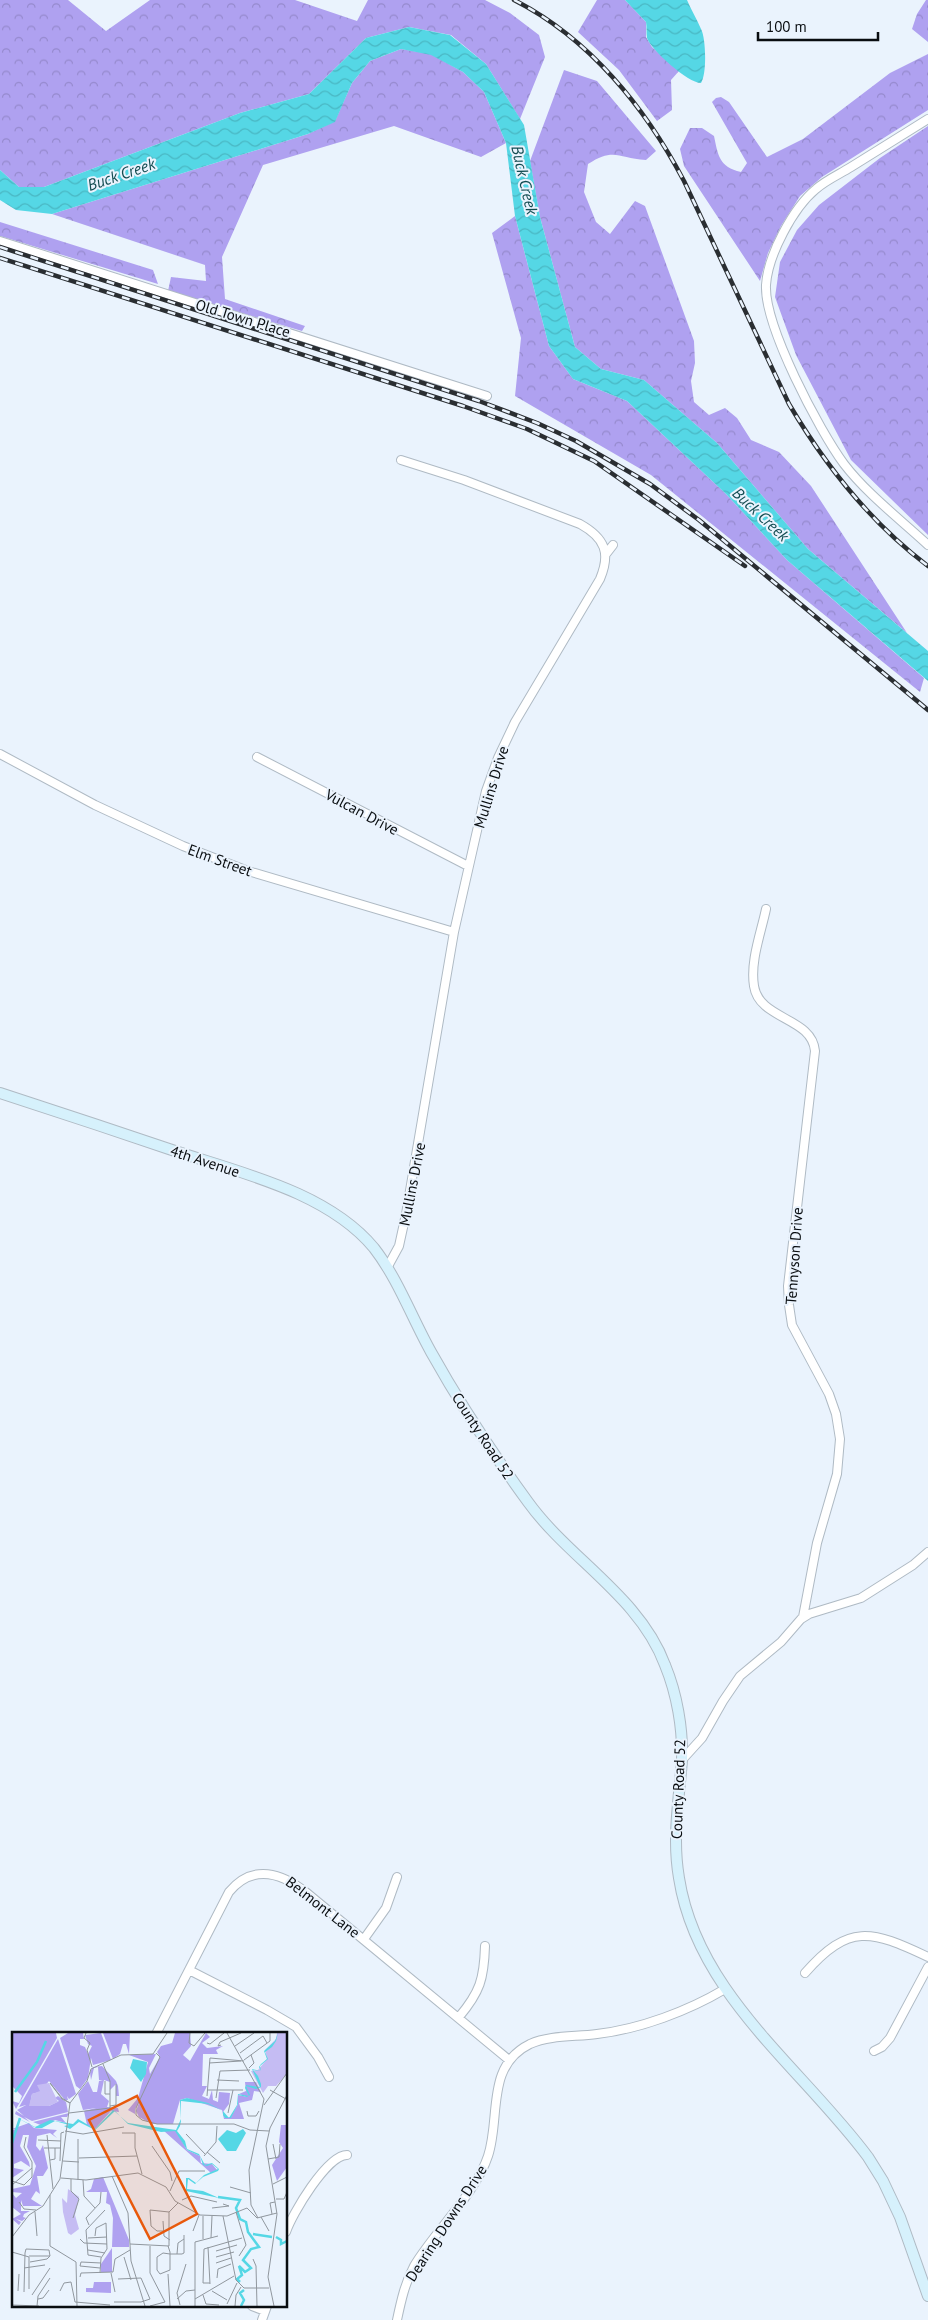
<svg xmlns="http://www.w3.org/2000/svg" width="928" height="2320" font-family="'PT Sans',sans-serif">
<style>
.forest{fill:url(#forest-crowns)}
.water{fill:url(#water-waves)}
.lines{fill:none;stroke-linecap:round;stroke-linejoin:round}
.street-casing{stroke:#afbac4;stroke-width:10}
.secondary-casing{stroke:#afbac4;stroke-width:12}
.street{stroke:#fff;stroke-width:8}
.secondary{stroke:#d6f1fc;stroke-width:10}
.rail-casing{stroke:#2a2e32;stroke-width:4.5}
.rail{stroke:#eaf3fd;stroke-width:2.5;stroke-dasharray:8;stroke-linecap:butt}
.labels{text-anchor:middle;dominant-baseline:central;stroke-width:4;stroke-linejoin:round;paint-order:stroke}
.street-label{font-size:15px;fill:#090d10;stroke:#eaf3fd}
.water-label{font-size:16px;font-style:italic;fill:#124c51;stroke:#eaf3fd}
.inset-river{fill:none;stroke:#55d7e5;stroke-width:2.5}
.inset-road{fill:none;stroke:#90979e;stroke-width:1}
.view{fill:#e8590c;fill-opacity:0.15;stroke:#e8590c;stroke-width:2.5}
.inset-edge{fill:none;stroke:#090d10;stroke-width:2.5}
</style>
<defs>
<pattern id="forest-crowns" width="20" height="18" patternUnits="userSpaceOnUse" patternTransform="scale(1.25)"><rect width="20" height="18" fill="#afa1f0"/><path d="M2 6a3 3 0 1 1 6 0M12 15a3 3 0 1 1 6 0" fill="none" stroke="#9589cd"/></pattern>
<pattern id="water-waves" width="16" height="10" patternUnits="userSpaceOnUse" patternTransform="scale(1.25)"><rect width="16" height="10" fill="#55d7e5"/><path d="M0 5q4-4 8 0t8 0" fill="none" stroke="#49b7c3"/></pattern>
</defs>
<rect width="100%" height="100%" fill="#eaf3fd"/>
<path class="forest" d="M0,0H68L106,31L150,0H295L357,21L368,0H485L510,13L539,35L545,57L520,119L486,64L451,35L409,27L366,38L309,94L240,113L44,187H19L0,170Z
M597,0H625L646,22V37L652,47L679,71L671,80L672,110L657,121L619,70L578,32Z
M926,0H928V42L912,29L917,14Z
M401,49L431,54L463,72L484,92L506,143L481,157L394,126L263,165L222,257L225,299L305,326L302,331L168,291L171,277L206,281L205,265L52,214L308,134L335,121L352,83L370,61Z
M928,54V110L822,177L800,196L781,226L768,253L760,281L684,166L680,149L690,128H702L714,136C718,155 719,167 741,172L747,163L712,102L716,98L721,97L729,102L767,157L803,139L890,73Z
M564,70L597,81L656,151L646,160C618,158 614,147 588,164L584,192L596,222L610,234L635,201L645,206L694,341L695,363L691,381L694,402L709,415L725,408L737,418L751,440L779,452L811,486L907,633L808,549L717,443L644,380L601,369L575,347L540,217L530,161Z
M928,126V535L851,460L796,355L775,297L780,262L797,230L819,205L880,158Z
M515,216L549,346L573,379L627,401L726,494L787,560L924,678L920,692L651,475L515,396L521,338L492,233Z
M0,222L153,270L158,284L0,236Z"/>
<path class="water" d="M625,0H687C691,10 697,19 701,29C706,38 707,74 701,83C688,83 651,50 647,38C646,33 647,27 646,22Z
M409,27L450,35L486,64L524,125L540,217L575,347L601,369L644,380L717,443L808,549L928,651V681L787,560L726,494L627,401L573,379L549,346L515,216L506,143L484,92L463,72L431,55L401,49L370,61L352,83L335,122L308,134L52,214L16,210L0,200V170L19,187H44L240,113L309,94L366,38Z"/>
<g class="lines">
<defs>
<path id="street" d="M928,119C902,135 877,151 851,167C840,174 826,180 816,189C793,208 768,255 766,285C764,326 819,430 844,464C867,494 900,519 928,545
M0,241L487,396
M606,554L613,545
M0,754L95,805L183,846L248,871L454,932
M257,757L468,866
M766,909C761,933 750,961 754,986C759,1020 812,1017 815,1051L788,1286L789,1305L792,1325L829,1394L836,1414L840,1439L837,1474L817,1543L803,1617
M387,1268L399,1246L406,1214L454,932L486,791L498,758L515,722L600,579C611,553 605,538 580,524L464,480L401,460
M682,1760L702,1738L723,1701L740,1676L781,1642L801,1619L809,1614L861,1598L913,1565L928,1552
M364,1939L386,1908L397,1877
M189,1970L267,2010L296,2027L318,2057L329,2077
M805,1973C849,1923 871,1930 928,1957
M459,2017C480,1992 484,1979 485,1946
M156,2034L229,1892C253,1863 282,1873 307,1893L509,2060
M874,2051L882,2047L890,2038L928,1967
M286,2232C292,2214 327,2155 347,2155
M252,2306L265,2311
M262,2320L267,2306
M397,2320C401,2301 405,2283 414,2266C435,2231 476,2193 488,2156C501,2117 485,2066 530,2044C550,2035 575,2037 597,2034C640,2029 688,2011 725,1989"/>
<path id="secondary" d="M0,1093C56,1111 113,1130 169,1149C237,1172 327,1191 374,1248C398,1279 412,1318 431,1352C460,1404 493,1454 528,1502C569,1559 640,1597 665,1665C677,1694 683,1729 682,1760C679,1800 672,1838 679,1878C697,1994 802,2068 868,2157L883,2181L900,2217L928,2296"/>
</defs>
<use href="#street" class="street-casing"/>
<use href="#secondary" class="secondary-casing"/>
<use href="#street" class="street"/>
<use href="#secondary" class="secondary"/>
<defs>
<path id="rail" d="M514,0C589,38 645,107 684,181L789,404C825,465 871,523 928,566
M0,247L479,401L537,423L576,441L650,484L699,520L928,710
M0,258L463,406L527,429L594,461L745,566"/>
</defs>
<use href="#rail" class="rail-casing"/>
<use href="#rail" class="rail"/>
</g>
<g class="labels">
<g class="street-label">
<text transform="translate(243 318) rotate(17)">Old Town Place</text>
<text transform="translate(491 787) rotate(-73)">Mullins Drive</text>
<text transform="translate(362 812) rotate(28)">Vulcan Drive</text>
<text transform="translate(220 860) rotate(20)">Elm Street</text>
<text transform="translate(205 1161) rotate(18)">4th Avenue</text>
<text transform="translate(412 1184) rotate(-79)">Mullins Drive</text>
<text transform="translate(794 1256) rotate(-86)">Tennyson Drive</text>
<text transform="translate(483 1436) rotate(57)">County Road 52</text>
<text transform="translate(678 1789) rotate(-88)">County Road 52</text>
<text transform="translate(323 1907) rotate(38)">Belmont Lane</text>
<text transform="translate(446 2223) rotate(-57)">Dearing Downs Drive</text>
</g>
<g class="water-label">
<text transform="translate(121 174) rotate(-19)">Buck Creek</text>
<text transform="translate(525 180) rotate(77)">Buck Creek</text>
<text transform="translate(761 514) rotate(43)">Buck Creek</text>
</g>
</g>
<g transform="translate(12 2032)">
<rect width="275" height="275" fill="#eaf3fd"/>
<path d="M0,1H44L45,6L4,77L0,69L7,71L10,64L0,54ZM56,1H71L72,7H68V13L73,15L76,22L80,14L76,12L73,3L89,1L99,28L81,33L79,26L76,46L68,57L64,54L48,6ZM91,1H118L117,22L114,12H111L108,22L101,27ZM163,1H178L179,14L171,23L178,29L194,1L198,5L190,11L195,16L211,14L204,18L206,22H191L190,54H195L190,64L197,67L200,58L201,68L206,70L207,60L218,61L217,72L211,80L213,86L219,85L226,72V63L236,65L227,62L234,59L233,50H244L249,60L242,59L240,68L227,71L232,87H212L210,78L175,66L168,68L161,92H140L127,85L124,79L128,68L123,77V82L116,78L126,66L136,30L117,23L144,22L137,36L138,42L148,25L145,20L149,14L160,11ZM46,7L64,62L57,67L55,64L56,68H53L37,49L28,60L20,62L18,73L37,74L47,69L43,66L46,64L54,70L56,80L20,89L12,85L18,90L3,82L4,79L12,84L5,78L14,73L7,75ZM90,34L104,49L106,54L107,64H104V52L98,58V50L92,48L89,62L97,69L95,75L106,76L107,80L99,79L83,97L75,93L72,79L84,76L71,78L66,62L76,49L81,60H85L87,49L91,48H87L86,35L82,36L79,48L78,40L81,35ZM57,81L55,85H49L54,91L43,88L31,94L21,90ZM17,91L22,96L45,98L41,102L45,106L38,101L25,104L24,114L28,119L31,113L36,136L31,144H25L28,162L24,159L19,167L30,174H11L9,168V179H18L12,182L11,185L14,186L10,189L4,187L9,190L7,193L0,187L9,182L0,175V161L4,166L10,161L0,160V157L18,153L24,134L15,115L17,103H11L8,114L17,130L18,135L9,129L2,132V136L12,138L0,146V98L4,97H0ZM269,93H275V135L265,149L260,133L271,116L267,110ZM156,98L164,99L175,118L188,124L189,131L200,132L205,138L199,141L152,99ZM91,145L117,208V215H100L101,186L98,173L94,171L95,160H74L79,157L82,147ZM100,216V240H89V232ZM82,250H99V261L74,260V256H81Z" fill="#afa1f0"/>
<path d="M265,1H274L275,42L264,54H256L251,61L239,39L246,38L255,27L253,18L264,7ZM37,51L46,70L37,74H17L20,62L28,59L25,53ZM56,157L67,165L63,183L67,197L59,203L56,201L51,180L50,166L55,171Z" fill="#c5bcf3"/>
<path d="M266,1L264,9L260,15L253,20L256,27L248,34L249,39L241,38L246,44L249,52V55L247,56L244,57L234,54L238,63L235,65L226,63V72L219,86H213L211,83V79L196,72L169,69V89L168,94L165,99L173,109L175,117L187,122L193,133L200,131L207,137L206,139L191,145L183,152L176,147L175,157L191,159L207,166L174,159V146H177L184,151L192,143L206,137L200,132L195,134L191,133L188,124L175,118L163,99L149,100L116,92L103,79L83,98L67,90L58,97L52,94L57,93L43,89L30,96H24L0,83L23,95L38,88L61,92L66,87L83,97L101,78L116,91L164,98L169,87L168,68L175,66L196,71L211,79L217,86L225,73L226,62L237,64L233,56L234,53L248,55L240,37L249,39L247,35L249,32L255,27L252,19L263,9ZM121,27L135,30L134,42L129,50L118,36ZM231,97L234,101L224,119H215L206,107L215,98L224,101Z" fill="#55d7e5"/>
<path class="inset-river" d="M3,60L25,30L34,9M0,111L8,86M206,165L228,168L224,176L228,187L234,190L236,200L247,215L239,217L231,228L239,236L233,240L227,234L230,243L225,247L228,250M241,202L260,205M264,205L269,208V212L275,209M229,274L232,268L228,261L232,258"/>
<path class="inset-road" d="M74,1L72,6L78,11L75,18L80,35M178,1L177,11L182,14L193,1M215,1L252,67L237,138L239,173L246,186M195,11L198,12L212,1M209,13L206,14L208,10L229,1M223,14L242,1M144,21L148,25L124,76V83L130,88L145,92H222L238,98L257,99M228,21L251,4L255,11M232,28L258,9V1M197,31L229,29M237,36L242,31L239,23M205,48L227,49M93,49V62H98M38,51L50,66L58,71L50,67ZM195,58H231M258,58L274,67M195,64L198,26L232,29M204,66L208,39L238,38M252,73L275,41M98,74L104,73V52M235,79L236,84H244L247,79M57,81L98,76V49L91,32M216,81L221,58M53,99L71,102L112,95M110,101H123V116L130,142M174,102L193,122M35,103L41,157M26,108L49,109M261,112L264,127M140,114L158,140L160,149M32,116H49M195,120L208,131M192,124L204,110L205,94M67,126L125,124M256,127L267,125L268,112M38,128L43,127V116M48,129L49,101L52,100M51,129L67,130M100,144L116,181L119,229L133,274M49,146L74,148L126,141L154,155L163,169L188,183L215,184L235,176L245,186L265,181M59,147V159L67,167L61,186M66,148V107M71,148L72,164L83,176M0,149L12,153L20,145V130L12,115L14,105M261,152L275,145M0,153L20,136M218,155L239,161M158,159L167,139H193M38,163V214L64,230L65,274M264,167H272L275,160M170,168L179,164L205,170M7,170L12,177L24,178M200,176L217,174L211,172M23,180L25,204M224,180L234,213L227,224M260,182L258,171L263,170M211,184L224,248L232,256H257M249,185L257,199M151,189L152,204L158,208M77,193L74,186L88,171L89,160M151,199H145L139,194L138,178L157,180M181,199L187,183M83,204L84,196L94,191L95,217L89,226L88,241M0,205L17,183L31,174L48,147L58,71L75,49L79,37L109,23L141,22L155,1M76,206L95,205M199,206L200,184M68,207L72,211L95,212M191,207V184M118,212L157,214V180L166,171M138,214V241L153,270M156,214L158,220V238L148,242L145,238V225L151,221L158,222H170L172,221V203M196,215L198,252M76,218L93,221M204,219L225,213M0,220L17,225V257M13,221L14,217L37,218L38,224M165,222L166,211L172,207M17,224H38M89,225L76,223L74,198L93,178M112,225L119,248M204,225L222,220M241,227L244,234L245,274M18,230L35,227L38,224M204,231L219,226M12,236L33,233M88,236L68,234L69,230L89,231M99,241L103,260M156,242L158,274M68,245L69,241L101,240L103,227L118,218M205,246L206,237L219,232M198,251H191L192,217L230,206M6,259L7,242M48,259L52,251L59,250L63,270L98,273M200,259L215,268M12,260L13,221M20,263L38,236M191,263L194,272L207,273M26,267L31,266L37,258M165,267L174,259L183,258M183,267L222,244M102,270H129L138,267L129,246L106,247M215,272L225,251M0,273L27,274M168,273L165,261L174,232M25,274L26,264L38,246M138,274L153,270M183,274V210L206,204M223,274L224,263L229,255M262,274L256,245L265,182L254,114L258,96L275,63"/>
<path class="view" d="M125,64L185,182L138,207L77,88Z"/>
<rect width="275" height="275" class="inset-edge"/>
</g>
<path d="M758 32v8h120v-8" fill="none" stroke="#090d10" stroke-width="2.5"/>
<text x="766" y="32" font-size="15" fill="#090d10" stroke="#eaf3fd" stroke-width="4" paint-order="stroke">100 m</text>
</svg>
